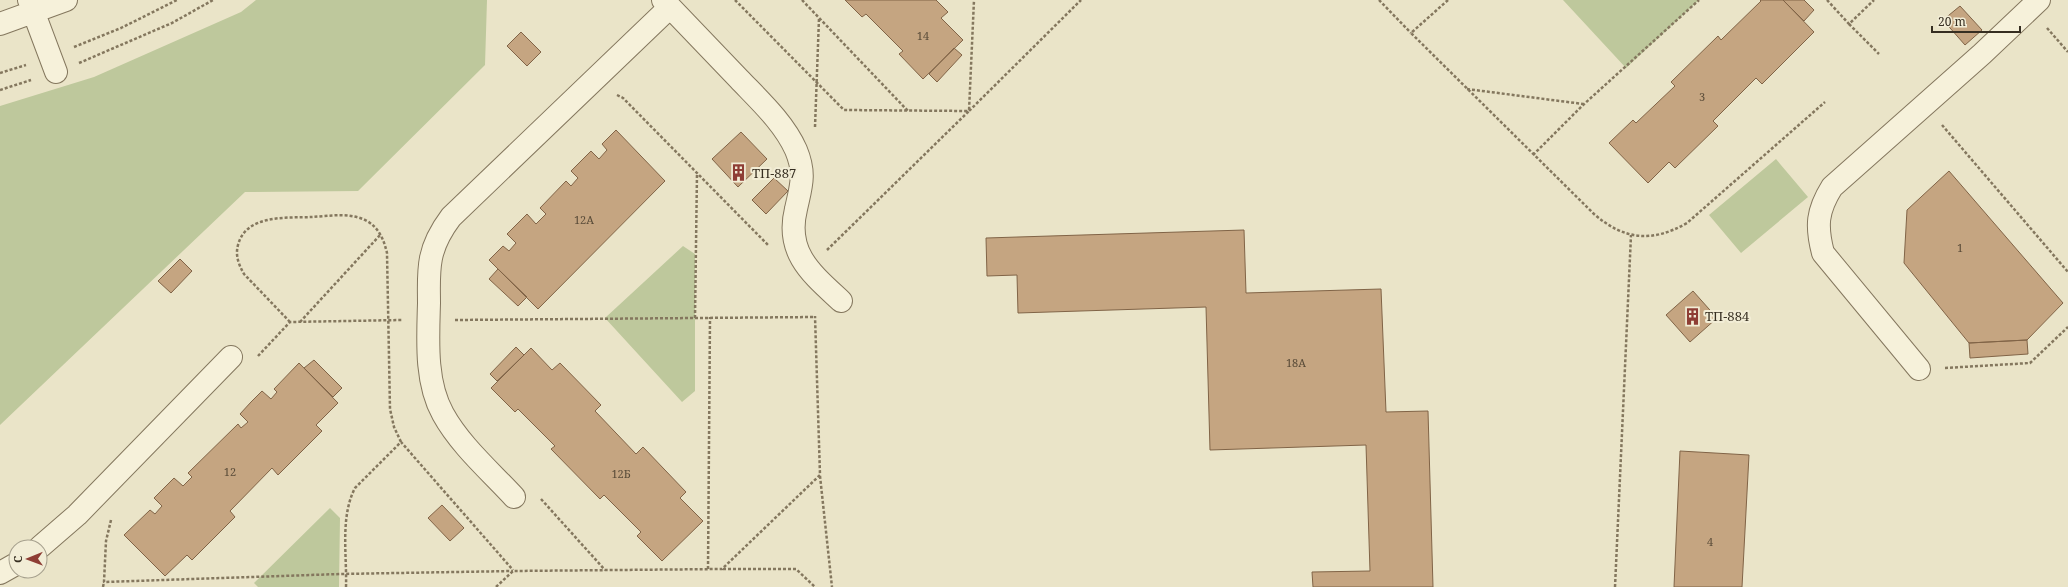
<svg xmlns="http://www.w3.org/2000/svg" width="2068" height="587" font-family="'Noto Serif',serif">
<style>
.green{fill:#bec89c}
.building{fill:#c5a581;stroke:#816447}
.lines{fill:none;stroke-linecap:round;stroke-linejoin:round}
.minor-casing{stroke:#84775e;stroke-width:24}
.path{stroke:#84775e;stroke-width:2.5;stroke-dasharray:3 2;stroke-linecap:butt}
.minor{stroke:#f6f1da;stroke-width:22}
.labels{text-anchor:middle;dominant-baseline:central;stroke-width:4;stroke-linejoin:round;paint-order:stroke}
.number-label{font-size:11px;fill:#5a4c39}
.poi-label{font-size:13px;fill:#362e21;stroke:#f2edd6;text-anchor:start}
</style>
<rect width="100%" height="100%" fill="#eae4c8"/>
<path class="green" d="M256,0H487L485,65L358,191L245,192L0,425V106L94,77L241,12Z
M1563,0H1699L1626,68Z
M1776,159L1808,197L1741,253L1709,215Z
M683,246L695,254V391L682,402L605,318Z
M330,508L340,518L339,587H258L254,583Z"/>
<path class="building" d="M845,0H936L948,12L941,18L963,40L923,79L899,54L903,51L866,14L862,17Z
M1760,0H1783L1814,32L1762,84L1756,78L1713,121L1718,126L1675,168L1669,162L1648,183L1609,143L1633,120L1636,123L1675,86L1671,82L1718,36L1721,40L1761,1Z
M1783,0H1804L1814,10L1804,21Z
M1960,6L1982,30L1965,45L1943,20Z
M521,32L541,52L527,66L507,46Z
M954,48L962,55L937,82L929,74Z
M616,130L665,181L538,309L489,260L503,246L509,251L516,243L507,234L527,214L536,224L546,214L540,208L566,181L571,186L578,178L571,171L591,151L599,159L607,150L602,144Z
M741,132L767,159L738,187L712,159Z
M1949,171L2063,303L2027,340L1969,343L1904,263L1907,210Z
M774,178L788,191L766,214L752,200Z
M1244,230L1246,293L1381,289L1386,412L1428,411L1433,587H1313L1312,572L1370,571L1366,445L1210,450L1206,307L1018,313L1017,275L987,276L986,238Z
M180,259L192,271L171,293L158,281Z
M498,269L527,297L518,306L489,279Z
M1693,291L1717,318L1690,342L1666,315Z
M2027,340L2028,354L1970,358L1969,343Z
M516,347L524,355L497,381L490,374Z
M531,348L552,370L560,363L601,405L595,411L636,454L643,447L686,492L680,498L703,521L662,561L637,536L641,532L604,495L600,499L551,449L555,446L518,409L515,412L491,388Z
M314,360L342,388L333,397L304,368Z
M299,363L338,403L316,425L322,431L278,475L272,468L230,511L235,517L192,560L187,555L165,576L124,535L150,510L155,514L162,506L154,498L174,478L183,486L192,477L188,473L238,424L241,428L248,422L240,414L251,402L262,391L271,399L277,392L274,389Z
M1680,451L1749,455L1742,587H1674Z
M442,505L464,528L450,541L428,518Z"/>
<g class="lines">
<defs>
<path id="minor" d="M29,0L56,72
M670,7C693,31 716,55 739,79C760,101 784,123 796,150C806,174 801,186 796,209C785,253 812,274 841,301
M0,24L66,0
M1919,369L1823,253C1816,226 1817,211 1832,187L1982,54L2039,0
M514,497C490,471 460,445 443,414C425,382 428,339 429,303C429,288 428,273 431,258C434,243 442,229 451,217L670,7L663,0
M40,547L77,515L231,357
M0,573L16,564"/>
</defs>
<use href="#minor" class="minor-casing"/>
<path class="path" d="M735,0L844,110L969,111L1081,0
M802,0L908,111
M1379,0L1411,33
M1448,0L1411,33L1594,214C1624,240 1652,243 1687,223L1825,102
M1827,0L1849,24L1874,0
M1849,24L1879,54
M2047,28L2068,52
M74,47L121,28L177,0
M79,63L172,23L213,0
M0,73L26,65
M1467,89L1583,104
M0,90L31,80
M617,95L623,98L768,245
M1942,125L2068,272
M815,127L819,18
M1533,155L1583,105L1699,0
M827,250L969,111L974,0
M695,318L697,173
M455,320L815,317
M290,322L244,274C239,265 235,256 238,245C246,214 287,218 312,217C329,216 351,212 367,221C379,228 384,240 387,253L390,409L394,427L401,442
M300,322L381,234
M258,356L290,322L402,320
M1945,368L2030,363L2068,327
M820,476L832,587
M541,499L605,570
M111,520L106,541L104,582L340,574L513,571
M708,569L710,317
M723,569H796L815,587
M103,587L104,582
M346,587C347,555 340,517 355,488L401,442L513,570
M496,587L513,571L722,569L820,475L815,316
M1615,587L1631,235"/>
<use href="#minor" class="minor"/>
</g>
<defs>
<symbol id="building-bare" viewBox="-9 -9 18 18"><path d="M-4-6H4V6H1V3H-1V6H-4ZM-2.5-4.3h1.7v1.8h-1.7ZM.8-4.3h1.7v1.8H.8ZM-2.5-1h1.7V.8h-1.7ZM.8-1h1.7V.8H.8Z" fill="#8e3d34" stroke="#f2edd6" stroke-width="2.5" paint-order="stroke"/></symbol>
</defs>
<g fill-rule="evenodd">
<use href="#building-bare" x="726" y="160" width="25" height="25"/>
<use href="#building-bare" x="1680" y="304" width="25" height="25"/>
</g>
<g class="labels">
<g class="number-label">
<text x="923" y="35">14</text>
<text x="1702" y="96">3</text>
<text x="584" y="219">12А</text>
<text x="1960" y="247">1</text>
<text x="1296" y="362">18А</text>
<text x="230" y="471">12</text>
<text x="621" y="473">12Б</text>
<text x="1710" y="541">4</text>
</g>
<g class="poi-label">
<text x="752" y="173">ТП-887</text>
<text x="1705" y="316">ТП-884</text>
</g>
</g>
<g transform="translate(28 559) rotate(269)"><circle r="19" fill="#f2edd6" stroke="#a7a18e"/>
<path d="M0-3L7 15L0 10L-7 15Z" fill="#8e3d34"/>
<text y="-6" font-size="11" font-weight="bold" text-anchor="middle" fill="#362e21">С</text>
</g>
<path d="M1932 26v6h88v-6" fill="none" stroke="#362e21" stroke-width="2"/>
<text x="1938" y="26" font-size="12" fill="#362e21" stroke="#f2edd6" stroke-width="3" paint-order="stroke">20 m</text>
</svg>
